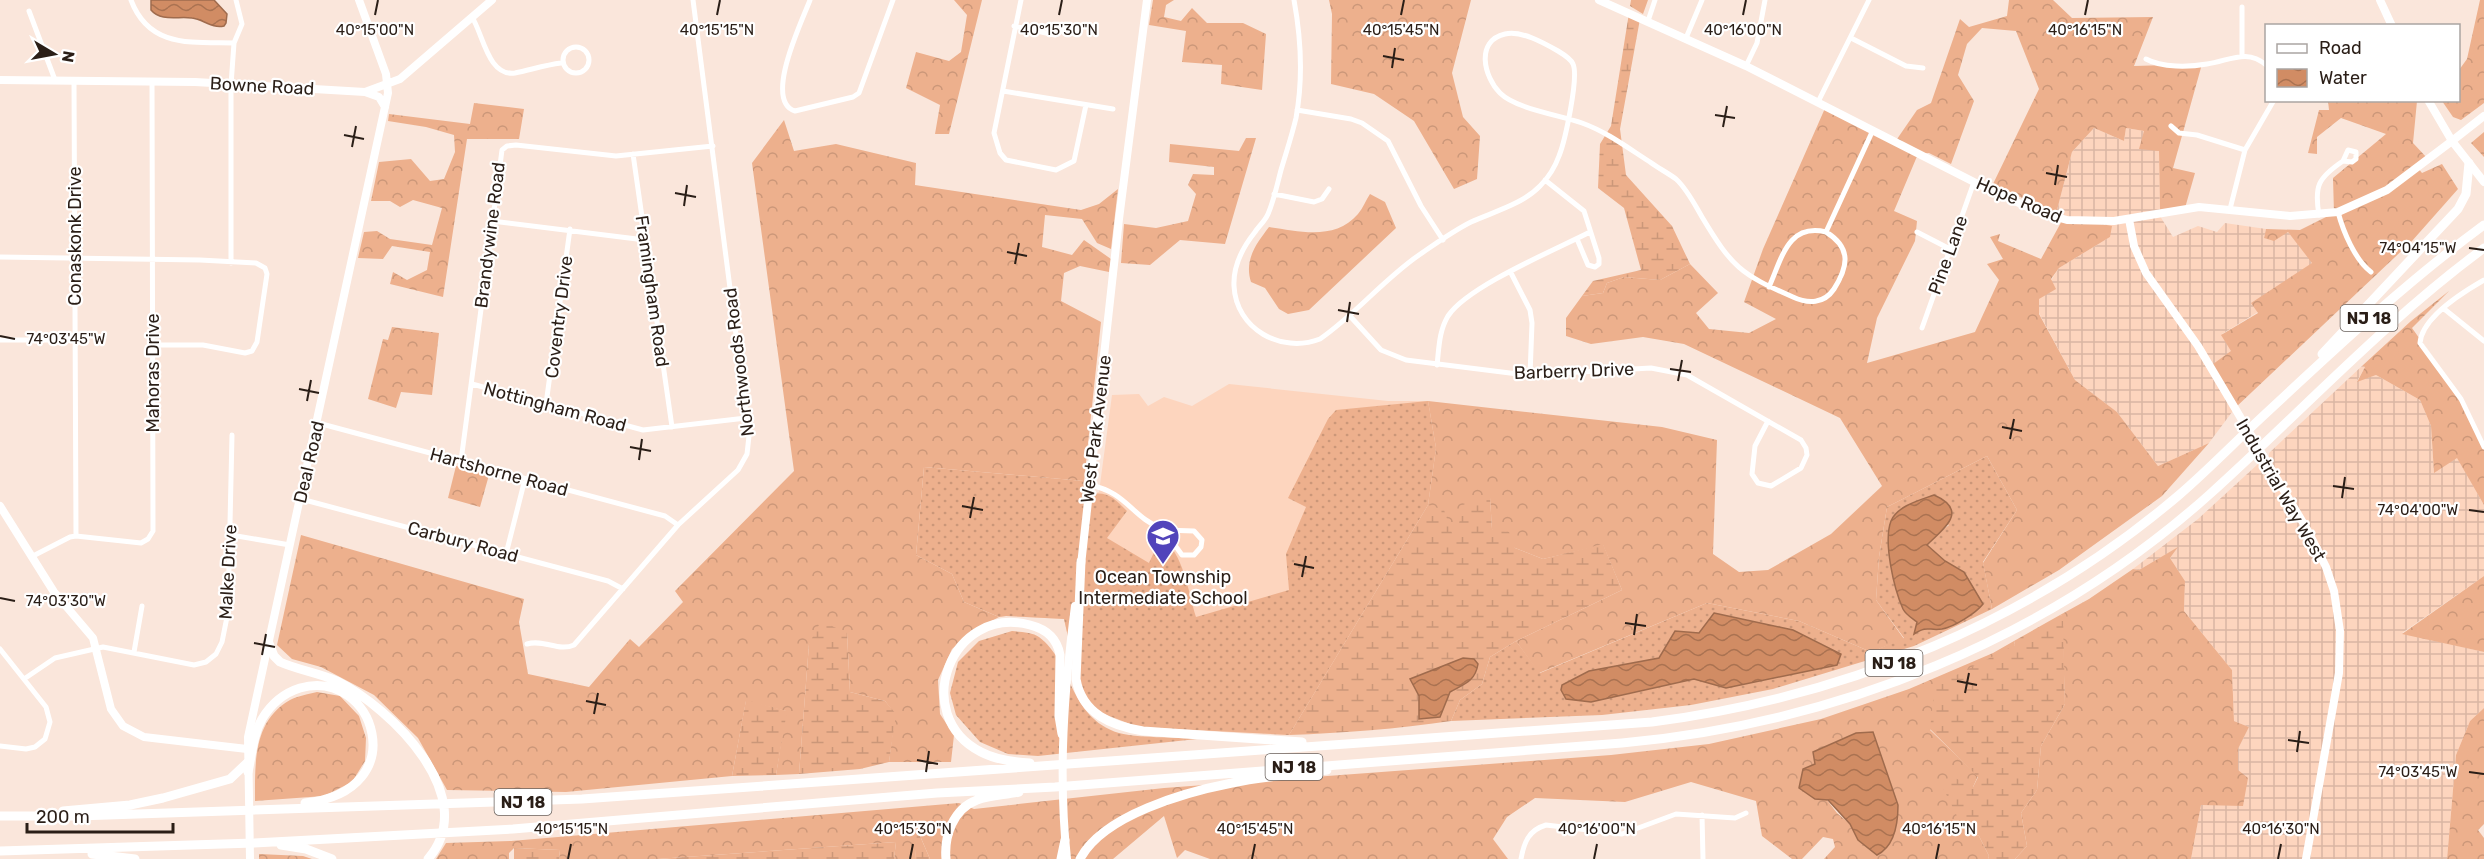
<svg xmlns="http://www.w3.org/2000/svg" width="2484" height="859" font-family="Rubik,sans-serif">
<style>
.built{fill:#fdd5be}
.industrial{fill:url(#industrial-grid)}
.grass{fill:url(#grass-dots);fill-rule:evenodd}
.forest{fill:url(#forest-crowns);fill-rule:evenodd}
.wetland{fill:url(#wetland-marsh);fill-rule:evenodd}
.water{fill:url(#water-waves);stroke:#9f6b4d;stroke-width:1.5}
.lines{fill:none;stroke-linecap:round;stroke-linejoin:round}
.street{stroke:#fff;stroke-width:5}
.secondary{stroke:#fff;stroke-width:8}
.primary{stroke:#fff;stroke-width:8}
.highway{stroke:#fff;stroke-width:9}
.ticks{fill:none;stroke:#2a1e17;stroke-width:2}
.labels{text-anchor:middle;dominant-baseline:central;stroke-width:4.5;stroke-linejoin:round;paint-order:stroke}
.shield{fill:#fff;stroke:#6a625d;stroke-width:1.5}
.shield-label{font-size:16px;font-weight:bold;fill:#2a1e17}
.street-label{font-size:18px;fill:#2a1e17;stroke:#fff}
.poi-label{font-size:18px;fill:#2a1e17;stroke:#fff}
.ticks-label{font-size:15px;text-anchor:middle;fill:#2a1e17;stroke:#fff;stroke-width:4.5;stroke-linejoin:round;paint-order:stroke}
</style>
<defs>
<pattern id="industrial-grid" width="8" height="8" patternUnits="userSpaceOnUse" patternTransform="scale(1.5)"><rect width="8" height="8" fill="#fdd5be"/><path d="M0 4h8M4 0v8" fill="none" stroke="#d9b6a3"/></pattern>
<pattern id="grass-dots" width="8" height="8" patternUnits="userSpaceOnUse" patternTransform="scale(1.5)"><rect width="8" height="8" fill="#edb08d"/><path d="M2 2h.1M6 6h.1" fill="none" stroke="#cb9779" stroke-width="1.8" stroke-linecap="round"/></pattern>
<pattern id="forest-crowns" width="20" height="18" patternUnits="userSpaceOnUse" patternTransform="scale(1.5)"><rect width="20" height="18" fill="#edb08d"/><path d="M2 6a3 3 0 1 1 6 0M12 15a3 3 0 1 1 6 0" fill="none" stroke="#cb9779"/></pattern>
<pattern id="wetland-marsh" width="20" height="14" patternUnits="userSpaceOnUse" patternTransform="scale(1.5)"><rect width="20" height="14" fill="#edb08d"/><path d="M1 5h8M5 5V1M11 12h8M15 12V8" fill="none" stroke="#cb9779"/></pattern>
<pattern id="water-waves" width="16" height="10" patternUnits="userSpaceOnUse" patternTransform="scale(1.5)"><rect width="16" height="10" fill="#d18c64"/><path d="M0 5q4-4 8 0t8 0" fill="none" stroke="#aa7251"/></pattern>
</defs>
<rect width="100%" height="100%" fill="#fae6db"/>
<path class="built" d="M1229,384L1388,401H1428L1436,448L1428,505L1289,735L1138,727L1079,686L1064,619L1006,616L999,617L1084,481L1088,495L1099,492L1112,395L1139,394L1148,406L1164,397L1192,406Z"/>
<path class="industrial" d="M2094,128L2124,141L2126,128L2144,131L2159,151L2160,216L2173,237L2198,226L2217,232L2225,223L2266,229L2264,238L2288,232L2313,263L2252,303L2258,312L2222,334L2232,351L2235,408L2209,443L2158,466L2117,412L2075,380L2039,313V299L2059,268L2110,237L2056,214L2072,152Z
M2362,366L2365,367L2357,381L2376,375L2420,400L2431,426L2434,472L2457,457L2484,505V576L2402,633L2484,652V708L2470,721L2456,755L2447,859H2191L2201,804L2238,770V749L2249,727L2234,721L2232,670L2184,611L2185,581L2170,558L2177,548L2139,570L2133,569L2198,519L2258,464L2268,477L2269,453Z"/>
<path class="grass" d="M1428,401L1436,448L1428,505L1289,735L1138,727L1096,711L1079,686L1064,619L1006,616L999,617L964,602L952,574L916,555L924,467L1084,481L1088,495C1107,490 1114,498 1127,511L1107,538L1149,563L1161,537C1184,554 1188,591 1196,617L1289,590L1286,554L1306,507L1288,498L1328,419L1336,410Z
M1987,456L2017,510L1983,562L1992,609L1914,646L1773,689L1691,705L1602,715L1451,721L1460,700L1482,684L1490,657L1516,641L1540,673L1707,603L1799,621L1871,652L1904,638L1876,600L1879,557L1887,507ZM1905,506L1949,525L1926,544L1945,561L1964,572L1943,629L1925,627L1915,633L1917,622ZM1675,631L1699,633L1727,688L1694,679L1591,702L1589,671L1660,658Z
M1012,631C1020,632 1033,632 1039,637C1073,662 1068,717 1119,733C1135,738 1177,737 1197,739L1038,756L1008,754L980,742L956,715L950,693L958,662L979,641Z"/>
<path class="forest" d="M954,0H982L949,134H935L940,105L906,88L916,52L949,61L961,52L967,15Z
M1153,0H1174L1166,5L1164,17L1181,21L1192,8L1207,23H1243L1266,34L1262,90L1221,84L1222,65L1182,62L1186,31L1149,25Z
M1329,0H1471L1452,73L1463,117L1480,136L1477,179L1454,189L1414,121L1374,94L1331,84L1332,14Z
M1631,0H1648L1643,14L1630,6Z
M2009,0H2053L2072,18L2153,17L2134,66L2202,64L2173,168L2195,173L2185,208L2160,212L2159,151L2139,149L2144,131L2126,128L2124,141L2094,128L2072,152L2056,214L1993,184L2039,89L2016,31L1982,28L1967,44L1958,75L1974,101L1951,164L1929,153L1918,154L1894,211L1917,221L1915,241L1877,318L1867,363L1975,332L1999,280L1987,264L2003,259L1990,237L2000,234L1998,241L2041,259L2064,217L2112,226L2110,237L2059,268L2051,279L2056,289L2039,299V314L2075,380L2117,412L2158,466L2209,443L2162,496L2059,570L1992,609L1983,563L2017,510L1987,456L1887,507L1879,557L1876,600L1904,639L1871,652L1799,621L1707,603L1539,673L1516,641L1622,590L1603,545L1543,559L1515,548L1492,529L1490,498L1455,543L1428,505L1436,448L1428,401L1662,427L1717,440L1713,554L1739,572L1768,570L1831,534L1882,486L1840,418L1684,344L1643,337L1591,344L1566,336V318L1582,296L1603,293L1607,283L1624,277L1660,280L1690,264L1718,293L1696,313L1709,329L1749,333L1776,319L1744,302L1763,249L1826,106L1895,142L1917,110L1931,103L1960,19L1969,27L2007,16Z
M2480,0H2484V103L2461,120L2453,117L2442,101L2458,100L2459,70L2467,59Z
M2328,101H2417L2413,143L2428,159L2418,168L2422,173L2442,164L2458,189L2412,241L2235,408L2209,367L2231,351L2221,335L2258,313L2251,303L2312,263L2288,232L2274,241L2264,238L2266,229L2300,230L2334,213L2333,178L2386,134L2341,118L2317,137V154L2308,153L2319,110H2329Z
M474,103L524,109L519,139H467L443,297L390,284L393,272L407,280L427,270L430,252L392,246L383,259L358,258L364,232L377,231L390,239L432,245L442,208L413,200L400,207L390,201H371L379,162L411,159L430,181L444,179L455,152L454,135L426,127L388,121L389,114L470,124Z
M784,120L794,151L836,144L916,163L915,185L1081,210L1099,204L1118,189L1111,249L1097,243L1082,219L1045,215L1042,247L1072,255L1084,240L1111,259L1109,272L1080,266L1064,273L1061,301L1101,322L1084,481L924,467L916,555L952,574L964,602L999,617L973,631L952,649L938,680L940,714L954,735L951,762H889L895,714L885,701L850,692L847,633L809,644L799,774L776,775L786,711L746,701L732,776L566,792L447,790L418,738L374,695L321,667L292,659L277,645L301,535L524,599L519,622L528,674L589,687L630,639L639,647L683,602L675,591L794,471L752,163Z
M2484,132V157L2471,143Z
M1246,138H1256L1225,244L1180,240L1150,265L1121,263L1124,224L1156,228L1188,221L1196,194L1188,185L1193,174L1214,175V167L1169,162L1170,144L1239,151Z
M1370,194L1385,202L1396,228L1309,310L1288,314L1279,309L1265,288L1251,282C1244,260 1256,244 1269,227C1299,231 1335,241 1358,214C1363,208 1366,200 1370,194Z
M2449,291L2412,328L2457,391L2484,449V505L2457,458L2434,473L2431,426L2420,400L2376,375L2357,382L2365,367L2362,366L2411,321Z
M392,327L439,333L432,395L401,392L396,408L368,399L383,339L388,340Z
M456,466L489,475L480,507L448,498Z
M2178,547L2170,558L2185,581L2184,611L2232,670L2234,721L2249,727L2238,749V770L2248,778L2243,806L2201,805L2191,859H2015L2027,846L2021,813L2037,790L2041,746L2065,704L2062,616L2060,615L2089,599L2133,569L2139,570Z
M2484,576V652L2402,634Z
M2014,641L2015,645L1930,730L1978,776L1973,787L1963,828L1979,836L1989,856L1988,859H1824L1835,847L1833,839L1823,837L1802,859H1792L1762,836L1756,801L1691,782L1625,802L1535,798L1507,817L1493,839L1508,859H1210L1185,850L1177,858L1164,816L1113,859H930L918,831L915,859H894L896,842L657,859H559L560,850L514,848L509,853V859H436L446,843L511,841L959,803L974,809L1164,788L1611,755L1709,744L1821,719L1909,689L1993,653ZM1815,764L1877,855L1858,840L1850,824L1837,813L1803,769Z
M317,692L340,696L359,716L366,738L365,761L352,782L324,796L255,801C255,763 253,721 290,700C298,696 309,694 317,692Z
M2484,708V824L2478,830L2484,838V859H2447L2456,755L2470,721Z
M259,854L303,856L312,859H259Z"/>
<path class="wetland" d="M1629,13L1640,19L1620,129L1626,175L1672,226L1690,264L1660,280L1624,277L1607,283L1603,293L1582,296L1593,281L1641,270L1624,208L1598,188L1600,144L1611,126Z
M1481,496L1490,497L1492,529L1509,532L1515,548L1543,559L1603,544L1622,590L1516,641L1490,657L1482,684L1460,700L1451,721C1397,729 1344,733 1289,735L1428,505L1444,510L1455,542L1463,505ZM1411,679L1470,681L1450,692L1440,717L1419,718V696Z
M2060,615L2063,616L2065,704L2041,746L2037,790L2021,813L2027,846L2015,859H1988L1989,856L1979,836L1963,828L1941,784L1951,776L1973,787L1978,777L1930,729L1935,686L2015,645L2014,641Z
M821,621L847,633L850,692L885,701L896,714L889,762L860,769L799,774L809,644Z
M746,700L787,711L776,775L732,776Z
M917,829L930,859H915Z
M896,842L894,859H657Z
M514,848L560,850L559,859H514Z"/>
<path class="water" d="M151,0H214L227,14L226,23L224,26C212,29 203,19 192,18C178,16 161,22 151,10Z
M1934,495C1970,511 1943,529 1927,545L1945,561L1964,572L1983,604C1976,613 1954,627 1942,629C1928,631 1928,625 1914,634L1917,622C1912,618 1906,615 1903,609C1894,589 1883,542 1891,521C1897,506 1920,500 1934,495Z
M1714,613L1793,630L1841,654L1837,665L1726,688L1694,679L1591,702L1566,699L1561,690L1562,685L1589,671L1659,658L1675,631L1699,633Z
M1463,658L1474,659L1478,664C1475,682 1464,684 1450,692L1440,717L1419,719V696L1410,679Z
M1873,732L1898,805C1898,823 1895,846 1877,855L1858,840L1850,824L1828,800L1815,799L1799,788L1803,769L1815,764L1813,752L1856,733Z"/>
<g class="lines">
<path class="street" d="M131,0C149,48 191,42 234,43
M810,0C802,21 763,101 795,111L853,97L859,93L893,0
M1021,0L994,133L1000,153L1006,160L1056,170L1074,161L1086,105
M1294,0C1301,38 1303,80 1296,118C1292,135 1286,153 1281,170C1277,185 1274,200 1268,214C1265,221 1259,226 1255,232C1243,247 1233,266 1234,286C1236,329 1281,354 1320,339C1355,315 1383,280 1419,255C1435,244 1453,231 1471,222C1493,212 1523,204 1540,186C1548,178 1555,167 1559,156C1565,141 1579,77 1573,64C1571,59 1563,54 1558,51C1544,43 1521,30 1505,34C1475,41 1484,77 1500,93C1516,109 1560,115 1582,123C1607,132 1628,148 1650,162C1658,168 1668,173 1676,179C1687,189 1695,205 1702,217C1732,267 1740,274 1793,297C1808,304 1824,304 1834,289C1848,267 1852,248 1826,232L1873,130
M2242,7V56
M29,11L55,80
M472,17C483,34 488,77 515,73C530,70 545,65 561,63
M1648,21L1655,0
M1014,26L1055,35L1065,29
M1686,38L1702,0
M1851,38L1906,66L1923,68
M563 60a13 13 0 1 1 26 0a13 13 0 1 1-26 0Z
M2146,59C2162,68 2190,67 2207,64C2229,61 2247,48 2266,65
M1746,66L1757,43L1765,0
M74,81L76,536
M1003,91L1113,109
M1818,102L1869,0
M1297,110L1351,119L1362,123L1388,141L1421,206L1443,240
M2171,126L2179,133L2197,135L2245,150
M2348,150L2356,152V159L2352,162L2343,161Z
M633,154L672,427
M1545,180L1584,211L1599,258V264L1595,267L1588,265L1577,239
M1274,194L1314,202L1322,199L1329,189
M2230,209L2245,150L2274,100
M2338,212C2343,231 2355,260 2371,272
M2319,215C2314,186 2318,178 2343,161
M492,221L645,240
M1917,232L1950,249
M0,257L200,260L256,263L265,268L267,274L257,342L252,351L245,353L203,345H153
M231,263V85L234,43L242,24L236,0
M1511,273L1530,310L1532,323L1530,375
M2484,280C2463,292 2422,317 2420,343L2461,399L2484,447
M1769,287C1782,258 1788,223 1826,232
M2443,308L2484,341
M1349,315L1381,350L1406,360L1526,375L1651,368L1687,375L1801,440L1806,448L1807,455L1801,468L1771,486L1758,483L1752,474L1755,446L1768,421
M1922,328L1974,182
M0,340H75
M1437,365C1439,348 1439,331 1448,316C1468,286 1555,250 1590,232
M472,384L643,430L746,418
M546,404L570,229
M318,423L665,516L678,525
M461,461L502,150L507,146L516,145L616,156L713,146
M1090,485C1128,493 1130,516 1164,530
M301,499L608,581L623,589
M1164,530L1194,531L1202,540L1201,547L1194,555H1182Z
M231,535L290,545
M506,554L525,479
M31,557L70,537L76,536L141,543L148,539L153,531L152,82
M527,644C544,639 559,652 574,645L678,525L738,470L747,454L749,436L693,0
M0,649L46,707L50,722L45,739L35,747L26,749L0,746
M134,652L142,606
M24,679L55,658L103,647L194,665L206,662L216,654L222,642L228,612L232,435
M1702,815L1703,859
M1521,859C1524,842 1529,830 1546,825L1622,834L1676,814L1735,818L1746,813"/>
<path class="secondary" d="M1599,0L1746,66L1974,182L2038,212L2067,220L2114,221L2199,207L2290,216L2338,212L2387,190L2452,141
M0,80L195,82L365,92L400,79L492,0
M365,92L379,97L385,107
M2129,219L2134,246L2146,273L2198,346L2308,531L2326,567L2334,591L2340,631L2339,673L2306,859
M0,506L54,592L93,638L111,709L123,726L144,737L247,749
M1081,565L1119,219L1147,0
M250,859L248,737L388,93L386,74L359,0
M1067,859C1058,774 1064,691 1075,606"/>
<path class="primary" d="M2380,0L2392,26
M2428,100L2452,141L2484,182
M2452,141L2484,116"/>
<path class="highway" d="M2322,354L2458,209L2466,194L2469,163
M1081,561L1076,679C1082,714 1112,726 1143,731L1302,742
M268,641L274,656L280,662C298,670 319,673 337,681C391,708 482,797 428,859
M1030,763C1013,762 996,760 981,752C909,715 951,604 1030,625C1046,629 1057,638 1060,655L1059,716L1062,734
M248,772C252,754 253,735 262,719C271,704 284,693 300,688C374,667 416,791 305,803
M63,811L130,805L163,798L230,779L248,762
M0,816H78L582,799L1652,722C1846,697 2030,622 2179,495C2208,470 2234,443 2262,417C2334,350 2405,283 2484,225
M281,845L306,849L332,859
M0,851L254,843L513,829L937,793L1055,787L1622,743C1838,723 2047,640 2210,494C2301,412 2385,321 2484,248
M92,854L135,859
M946,859C944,836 953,809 977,800C990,795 1006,795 1019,792
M1061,859L1065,840
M1080,859C1103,815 1186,792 1232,783C1263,776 1296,775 1327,770"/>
</g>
<path class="ticks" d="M375,15L378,0M717,15L720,0M1059,15L1062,0M1401,15L1404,0M1743,15L1746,0M2085,15L2088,0M1383,56L1404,60M1392,68L1395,48M1715,115L1735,118M1723,127L1727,106M344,135L364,139M352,147L356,126M2046,173L2067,177M2055,185L2058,165M675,193L696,197M684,206L687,185M2469,248L2484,250M1007,252L1027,256M1015,264L1019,243M1338,310L1359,314M1347,322L1350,302M0,336L15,339M1670,369L1691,372M1678,381L1682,360M299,389L319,393M307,401L311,380M2002,427L2022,431M2010,439L2014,419M630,447L651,451M639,460L642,439M2333,486L2354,489M2342,498L2345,477M962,506L983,510M2469,510L2484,512M970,518L974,497M1294,564L1314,568M1302,577L1306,556M0,598L15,601M1625,623L1646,626M1634,635L1637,614M254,643L275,647M262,655L266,634M1957,681L1977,685M1965,693L1969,673M586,701L606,705M594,714L598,693M2288,740L2309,743M2297,752L2300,731M917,760L938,764M926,772L929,751M2469,772L2484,774M568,859L571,844M910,859L913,844M1252,859L1255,844M1594,859L1597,844M1936,859L1939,844M2278,859L2281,844"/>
<defs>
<symbol id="school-pin" viewBox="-11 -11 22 30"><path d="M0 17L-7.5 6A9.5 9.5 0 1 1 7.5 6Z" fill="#5144bb" stroke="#fff"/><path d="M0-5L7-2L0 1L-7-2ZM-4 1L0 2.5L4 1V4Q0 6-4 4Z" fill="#fff"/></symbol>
</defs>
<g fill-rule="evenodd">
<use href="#school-pin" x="1144" y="517" width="38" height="52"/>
</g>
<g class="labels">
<g class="shield">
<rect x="2340.5" y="305" width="57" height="26" rx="4.5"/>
<rect x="1865.5" y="650" width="57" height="26" rx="4.5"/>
<rect x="1265.5" y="754" width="57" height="26" rx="4.5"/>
<rect x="494.5" y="789" width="57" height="26" rx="4.5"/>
</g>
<g class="shield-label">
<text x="2369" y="318">NJ 18</text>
<text x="1894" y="663">NJ 18</text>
<text x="1294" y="767">NJ 18</text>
<text x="523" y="802">NJ 18</text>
</g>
<g class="street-label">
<text transform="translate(262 86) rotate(3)">Bowne Road</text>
<text transform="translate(2019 200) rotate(23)">Hope Road</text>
<text transform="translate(490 235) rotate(-83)">Brandywine Road</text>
<text transform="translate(75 236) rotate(-90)">Conaskonk Drive</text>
<text transform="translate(1948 255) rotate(-70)">Pine Lane</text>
<text transform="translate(652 291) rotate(82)">Framingham Road</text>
<text transform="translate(559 317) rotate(-83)">Coventry Drive</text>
<text transform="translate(739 362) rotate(-97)">Northwoods Road</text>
<text transform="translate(1574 371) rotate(-2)">Barberry Drive</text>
<text transform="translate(153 373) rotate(-90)">Mahoras Drive</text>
<text transform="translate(555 407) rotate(15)">Nottingham Road</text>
<text transform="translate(1096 429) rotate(-83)">West Park Avenue</text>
<text transform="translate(309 462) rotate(-77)">Deal Road</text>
<text transform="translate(499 472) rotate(15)">Hartshorne Road</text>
<text transform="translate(2281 490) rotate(60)">Industrial Way West</text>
<text transform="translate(463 542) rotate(15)">Carbury Road</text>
<text transform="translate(228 572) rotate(-87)">Malke Drive</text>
</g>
<g class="poi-label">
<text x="1163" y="577">Ocean Township<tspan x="1163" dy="21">Intermediate School</tspan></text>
</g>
</g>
<g class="ticks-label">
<text x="375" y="35">40°15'00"N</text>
<text x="717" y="35">40°15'15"N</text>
<text x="1059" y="35">40°15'30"N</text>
<text x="1401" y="35">40°15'45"N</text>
<text x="1743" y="35">40°16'00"N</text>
<text x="2085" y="35">40°16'15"N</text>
<text x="2418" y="253">74°04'15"W</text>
<text x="66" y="344">74°03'45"W</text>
<text x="2418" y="515">74°04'00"W</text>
<text x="66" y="606">74°03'30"W</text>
<text x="2418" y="777">74°03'45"W</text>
<text x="571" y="834">40°15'15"N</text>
<text x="913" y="834">40°15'30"N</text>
<text x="1255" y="834">40°15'45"N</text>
<text x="1597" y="834">40°16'00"N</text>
<text x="1939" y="834">40°16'15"N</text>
<text x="2281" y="834">40°16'30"N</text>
</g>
<rect x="2265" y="24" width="195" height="78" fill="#ffffff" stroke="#aaa5a2" stroke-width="1.5"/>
<rect x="2277" y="44" width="30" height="9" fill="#ffffff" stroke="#aaa5a2" stroke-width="1.5"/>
<text x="2319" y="54" font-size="18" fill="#2a1e17">Road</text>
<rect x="2277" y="69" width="30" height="18" fill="url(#water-waves)" stroke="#aaa5a2" stroke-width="1.5"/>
<text x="2319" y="84" font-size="18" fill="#2a1e17">Water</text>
<g transform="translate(54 54) rotate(100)" stroke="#ffffff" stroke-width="4.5" paint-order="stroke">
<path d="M0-4.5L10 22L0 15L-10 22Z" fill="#2a1e17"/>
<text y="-9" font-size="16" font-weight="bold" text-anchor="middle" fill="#2a1e17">N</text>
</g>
<path d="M27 823v9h146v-9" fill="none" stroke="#2a1e17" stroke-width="3"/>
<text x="36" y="823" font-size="18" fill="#2a1e17" stroke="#ffffff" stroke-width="4.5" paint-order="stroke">200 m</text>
</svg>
